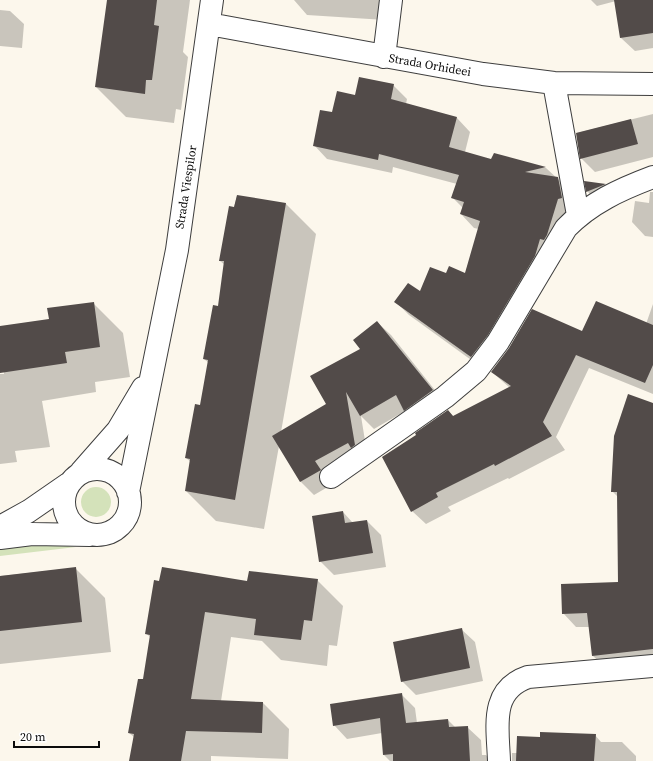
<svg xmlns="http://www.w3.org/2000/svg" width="653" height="761" font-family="'Source Serif 4',serif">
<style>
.green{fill:#d4e2ba}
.shadow{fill:#0003}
.building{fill:#524b49}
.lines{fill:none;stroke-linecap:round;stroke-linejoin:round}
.minor-casing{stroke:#3e3e3e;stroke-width:24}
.minor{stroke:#fff;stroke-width:22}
.labels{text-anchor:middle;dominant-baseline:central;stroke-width:4;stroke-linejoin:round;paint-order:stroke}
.street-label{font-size:12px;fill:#0b0b0b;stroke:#fff}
</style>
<rect width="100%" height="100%" fill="#fcf7ec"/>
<path class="green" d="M81 502a15 15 0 1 1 30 0a15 15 0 1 1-30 0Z
M49,544L76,547L0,556V547Z"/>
<path class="shadow" d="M108,0H190L183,52L188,57L181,110L176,109L174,123L126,117L96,87Z
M294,0H386L385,20L307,15Z
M591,0H653V48L635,51L621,38L616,1L597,6Z
M0,10L10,11L24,24L22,48L0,46Z
M393,85L407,99L406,104L457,118L470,132L465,152L492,161L494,154L546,168L572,192L575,211L485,370L409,315L395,301L420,293L447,275L465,274L479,229L474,228L461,214L463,208L453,198L457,184L393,167L392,173L327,159L314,145L333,114L356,96Z
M653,114V157L595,172L581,158L577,133Z
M586,182L605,185L618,198L601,205L587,191Z
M650,192H653V237L645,236L632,222L635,201L649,203Z
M237,196L286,204L316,234L281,432L328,405L377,322L391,335L446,404L418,424L405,411L374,429L361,416L368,459L333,484L314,495L301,482L279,446L264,529L216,521L186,491L191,462L186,458L201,406L209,363L204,359L219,307L225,265L220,261Z
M93,303L123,333L130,377L95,382L96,392L42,401L50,447L15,451L17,462L0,464V374H4L0,352V327L50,320Z
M653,304V394L589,368L556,437L565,450L509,479L508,478L448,507L451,511L426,524L412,511L417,435L448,411L454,417L510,388L492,372L583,333L646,324Z
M653,404V664L607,669L593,656L589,627H576L563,613L619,583L618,497L612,491Z
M343,512L353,523L367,521L381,535L386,567L334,575L320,561Z
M75,568L105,598L111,652L0,664V576Z
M317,580L343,606L337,646L329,645L327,666L281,660L262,641L231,637L221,701L263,703L289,729L288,759L211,756V761H130L134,737L129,733L144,680L151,638L146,633L248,583Z
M461,629L475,642L483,681L416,695L402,681Z
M401,694L415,708L417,723L448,720L455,727H467L481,740L482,755H486L492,761H390L384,755L382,733L347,739L334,725Z
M595,735L601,742H622L636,756V761H512V753H517L541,739Z"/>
<path class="building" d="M107,0H157L154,25L159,26L152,80H146L145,94L95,87Z
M614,0H653V33L620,38Z
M359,77L394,84L391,99L457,117L449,147L491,159L494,153L546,167L525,172L558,177L562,198L558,199L547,235L544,240L540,239L535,256L488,335L471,357L394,302L408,283L420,291L430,267L446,273L449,266L465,273L480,221L460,214L464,202L451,198L459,175L379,154L378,160L313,146L320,110L332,112L337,91L355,95Z
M631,119L638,144L580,159L576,133Z
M584,181L606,184L586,192Z
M237,195L286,203L235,500L185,491L190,459L185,458L195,404L200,405L208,360L203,359L213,305L218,306L224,261H219L229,206L234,207Z
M596,301L653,325V365L645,383L576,355L543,422L552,436L495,466L494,464L436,493L438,497L411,512L382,457L416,435L415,433L448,410L453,416L511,386L491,372L509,348L532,309L582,331Z
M94,302L100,347L65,352L67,363L0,373V326L49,319L47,308Z
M377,321L433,390L404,411L396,395L360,416L346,392L355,445L351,448L348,443L315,461L321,470L300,482L272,436L326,404L310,376L360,349L353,340Z
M628,394L653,403V649L592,656L587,613L562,614L561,584L618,582L617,492H611L614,436Z
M343,511L345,523L367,520L373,553L319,562L312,516Z
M76,567L82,622L0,631V576Z
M162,567L247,581L249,571L318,579L312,621L304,620L301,640L254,635L256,619L205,612L191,699L263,702L262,733L186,731L181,761H129L134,734L128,733L138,679H143L150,635L145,634L154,580L159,581Z
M462,628L470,668L401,682L393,642Z
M402,693L406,723L448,719L449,727L468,726L470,761H393V754L383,755L380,718L333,726L330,704Z
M540,732L596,734L594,761H516L517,736L540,737Z"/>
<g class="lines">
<defs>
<path id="minor" d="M209,24L483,74L554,83L653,84
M384,57L391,0
M554,83L578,215
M64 502a33 33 0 1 1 66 0a33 33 0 1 1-66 0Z
M81,472L118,430L143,388
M331,477L445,397L476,371L498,342L566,228C590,203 621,189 653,177
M128,492L177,250L212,0
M0,527L29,511L68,484
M0,538L32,534L90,535
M499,761C498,728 489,690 528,677L653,666"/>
</defs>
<use href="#minor" class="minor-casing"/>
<use href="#minor" class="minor"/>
</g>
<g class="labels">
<g class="street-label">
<text transform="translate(430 65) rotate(10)">Strada Orhideei</text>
<text transform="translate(186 187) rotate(-81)">Strada Viespilor</text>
</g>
</g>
<path d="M14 741v6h85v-6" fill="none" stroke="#0b0b0b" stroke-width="2"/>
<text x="20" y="741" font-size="12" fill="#0b0b0b" stroke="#ffffff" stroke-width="3" paint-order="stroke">20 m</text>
</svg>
